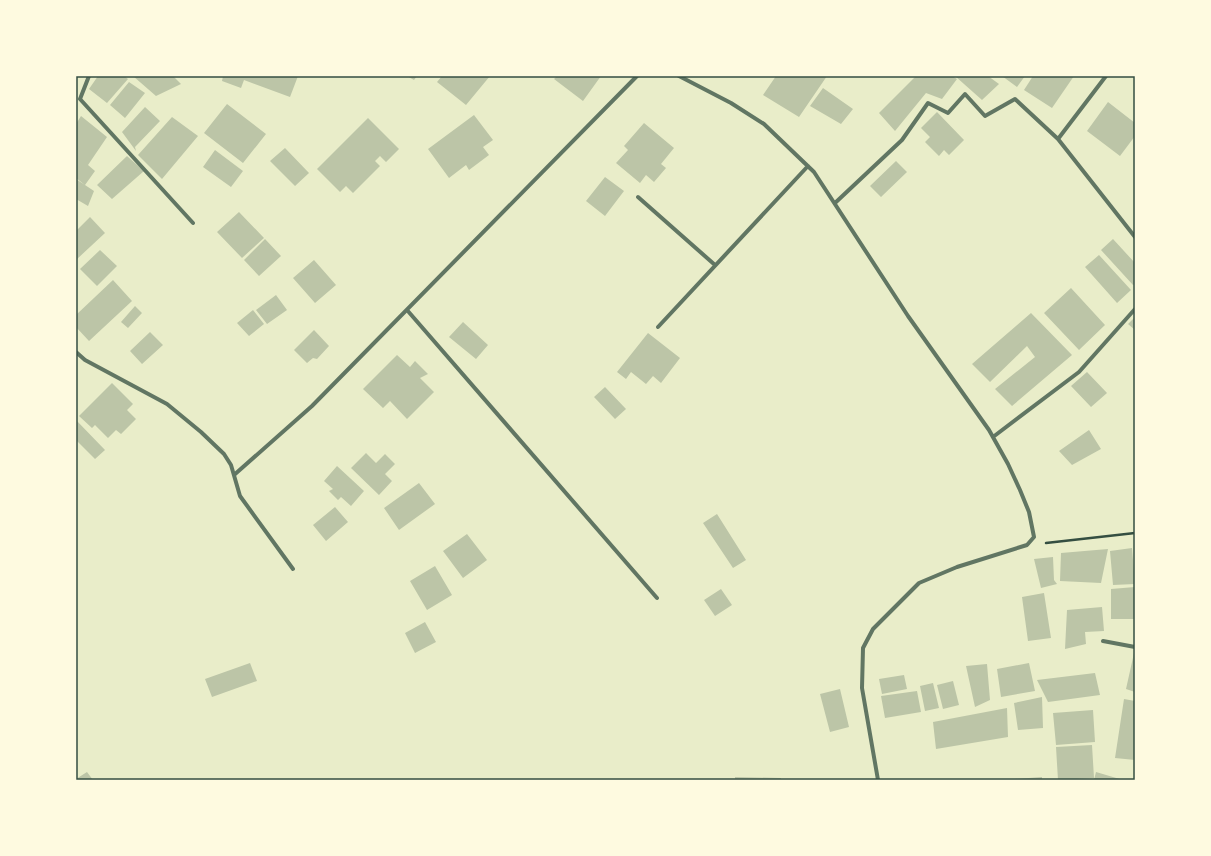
<svg xmlns="http://www.w3.org/2000/svg" width="1211" height="856" font-family="Montserrat,sans-serif">
<style>
.building{fill:#bcc5a7}
.lines{fill:none;stroke-linecap:round;stroke-linejoin:round}
.path{stroke:#344e41;stroke-width:2.5}
.minor{stroke:#617663;stroke-width:4}
.neatline{fill:none;stroke:#344e41;stroke-width:1.5}
</style>
<rect width="100%" height="100%" fill="#e9edc9"/>
<path class="building" d="M98,76H124L128,79L107,103L89,89Z
M133,76H173L181,84L156,96Z
M223,76H298L290,97L244,80L241,88L222,81Z
M407,76H417L414,80Z
M442,76H490L466,105L437,82Z
M557,76H601L583,101L554,79Z
M776,76H827L799,117L763,95Z
M916,76H952L957,79L942,99L926,93L895,131L879,113Z
M955,76H988L999,84L982,100Z
M1002,76H1025L1017,87Z
M1033,76H1074L1052,108L1024,90Z
M129,82L145,93L125,118L110,105Z
M823,88L853,109L841,124L810,106Z
M1108,102L1135,123V136L1120,156L1087,131Z
M227,104L266,134L243,163L204,133Z
M145,107L160,121L135,147L136,151L122,132Z
M937,112L964,140L949,155L944,150L939,156L925,142L930,137L921,128Z
M474,115L493,140L483,147L489,155L469,170L466,165L449,178L428,149Z
M81,116L107,137L88,165L95,171L85,185L76,178V124Z
M172,117L198,136L162,179L138,155Z
M368,118L399,149L386,162L380,156L375,161L380,166L353,193L346,186L340,192L317,169Z
M644,123L674,148L661,164L666,168L654,182L646,175L640,183L616,163L628,150L624,146Z
M285,148L309,173L295,186L270,161Z
M215,150L243,171L231,187L203,167Z
M127,156L144,171L112,199L97,185Z
M896,161L907,172L881,197L870,186Z
M605,177L624,191L605,216L586,201Z
M76,179L94,191L88,206L76,199Z
M239,212L264,238L242,258L217,232Z
M90,217L105,233L76,260V231Z
M265,239L281,256L259,276L244,260Z
M1113,239L1135,263V284L1133,285L1101,250Z
M100,250L117,266L97,286L80,269Z
M1099,255L1131,290L1117,303L1085,267Z
M314,260L336,285L315,303L293,278Z
M113,280L132,301L89,341L76,327V315Z
M1071,288L1105,325L1079,350L1044,313Z
M276,295L287,310L267,324L256,310Z
M135,306L142,313L128,328L121,322Z
M253,310L264,324L249,336L237,323Z
M1031,313L1072,355L1012,406L995,389L1035,357L1027,346L990,382L972,364Z
M1135,317V330L1128,324Z
M463,322L488,345L476,359L449,337Z
M314,330L329,346L317,359L313,358L307,363L294,350Z
M150,332L163,345L142,364L130,351Z
M648,333L680,358L661,383L653,376L646,384L631,372L626,379L617,372Z
M397,355L410,367L415,361L428,374L420,378L434,392L407,419L390,401L383,408L363,389Z
M1087,372L1107,393L1091,407L1071,386Z
M112,383L133,404L127,410L136,419L121,434L116,430L108,438L95,425L92,428L79,416Z
M605,387L626,409L615,419L594,397Z
M76,420L105,450L95,459L76,440Z
M1089,430L1101,449L1072,465L1059,451Z
M366,453L376,463L385,454L395,464L385,474L392,481L379,495L351,468Z
M337,466L364,491L351,506L341,497L338,500L329,491L333,489L324,481Z
M419,483L435,504L399,530L384,508Z
M335,507L348,522L326,541L313,525Z
M717,514L746,560L733,568L703,523Z
M467,534L487,560L463,578L443,551Z
M1132,548L1135,584L1113,585L1110,551Z
M1108,549L1101,583L1060,581L1061,553Z
M1053,557L1054,580L1057,584L1041,588L1034,559Z
M435,566L452,595L427,610L410,581Z
M1135,587V619H1111V589Z
M721,589L732,605L715,616L704,600Z
M1044,593L1051,638L1028,641L1022,597Z
M1102,607L1104,631L1085,632L1086,644L1065,649L1067,610Z
M425,622L436,642L415,653L405,633Z
M1134,653H1135V692L1126,689Z
M250,663L257,681L212,697L205,679Z
M1029,663L1035,691L1001,697L997,669Z
M987,664L990,700L975,707L966,666Z
M1095,673L1100,695L1048,702L1037,680Z
M904,675L907,689L882,694L879,679Z
M953,681L959,705L943,709L937,685Z
M933,683L939,708L925,711L920,686Z
M840,689L849,727L830,732L820,694Z
M917,691L921,712L885,718L881,696Z
M1042,697L1043,728L1018,730L1014,703Z
M1124,699L1135,701V760L1115,758Z
M1007,708L1008,737L936,749L933,722Z
M1093,710L1095,742L1056,745L1053,713Z
M1092,745L1094,778L1058,780L1056,747Z
M87,772L93,780H76V779Z
M1096,772L1123,780H1094Z
M735,777L781,778V780H735Z
M1042,777V780H1015V779Z"/>
<g class="lines">
<path class="path" d="M1046,543L1135,533"/>
<path class="minor" d="M89,76L80,99L193,223
M679,76L731,103L764,124L814,172L908,316L989,430L1008,464L1020,490L1029,512L1034,537L1027,545L957,567L919,583L873,629L863,648L862,688L878,780
M1058,139L1106,76
M638,197L715,265
M835,203L902,140L928,103L948,113L965,94L985,116L1015,99L1058,139L1135,237
M407,310L657,598
M658,327L808,166
M76,352L85,360L167,404L201,432L224,454L231,465L240,496L293,569
M993,437L1079,372L1135,309
M234,475L312,406L637,76
M1103,641L1135,647"/>
</g>
<rect width="1211" height="856" fill="none" stroke="#fefae0" stroke-width="154"/>
<rect x="77" y="77" width="1057" height="702" class="neatline"/>
</svg>
